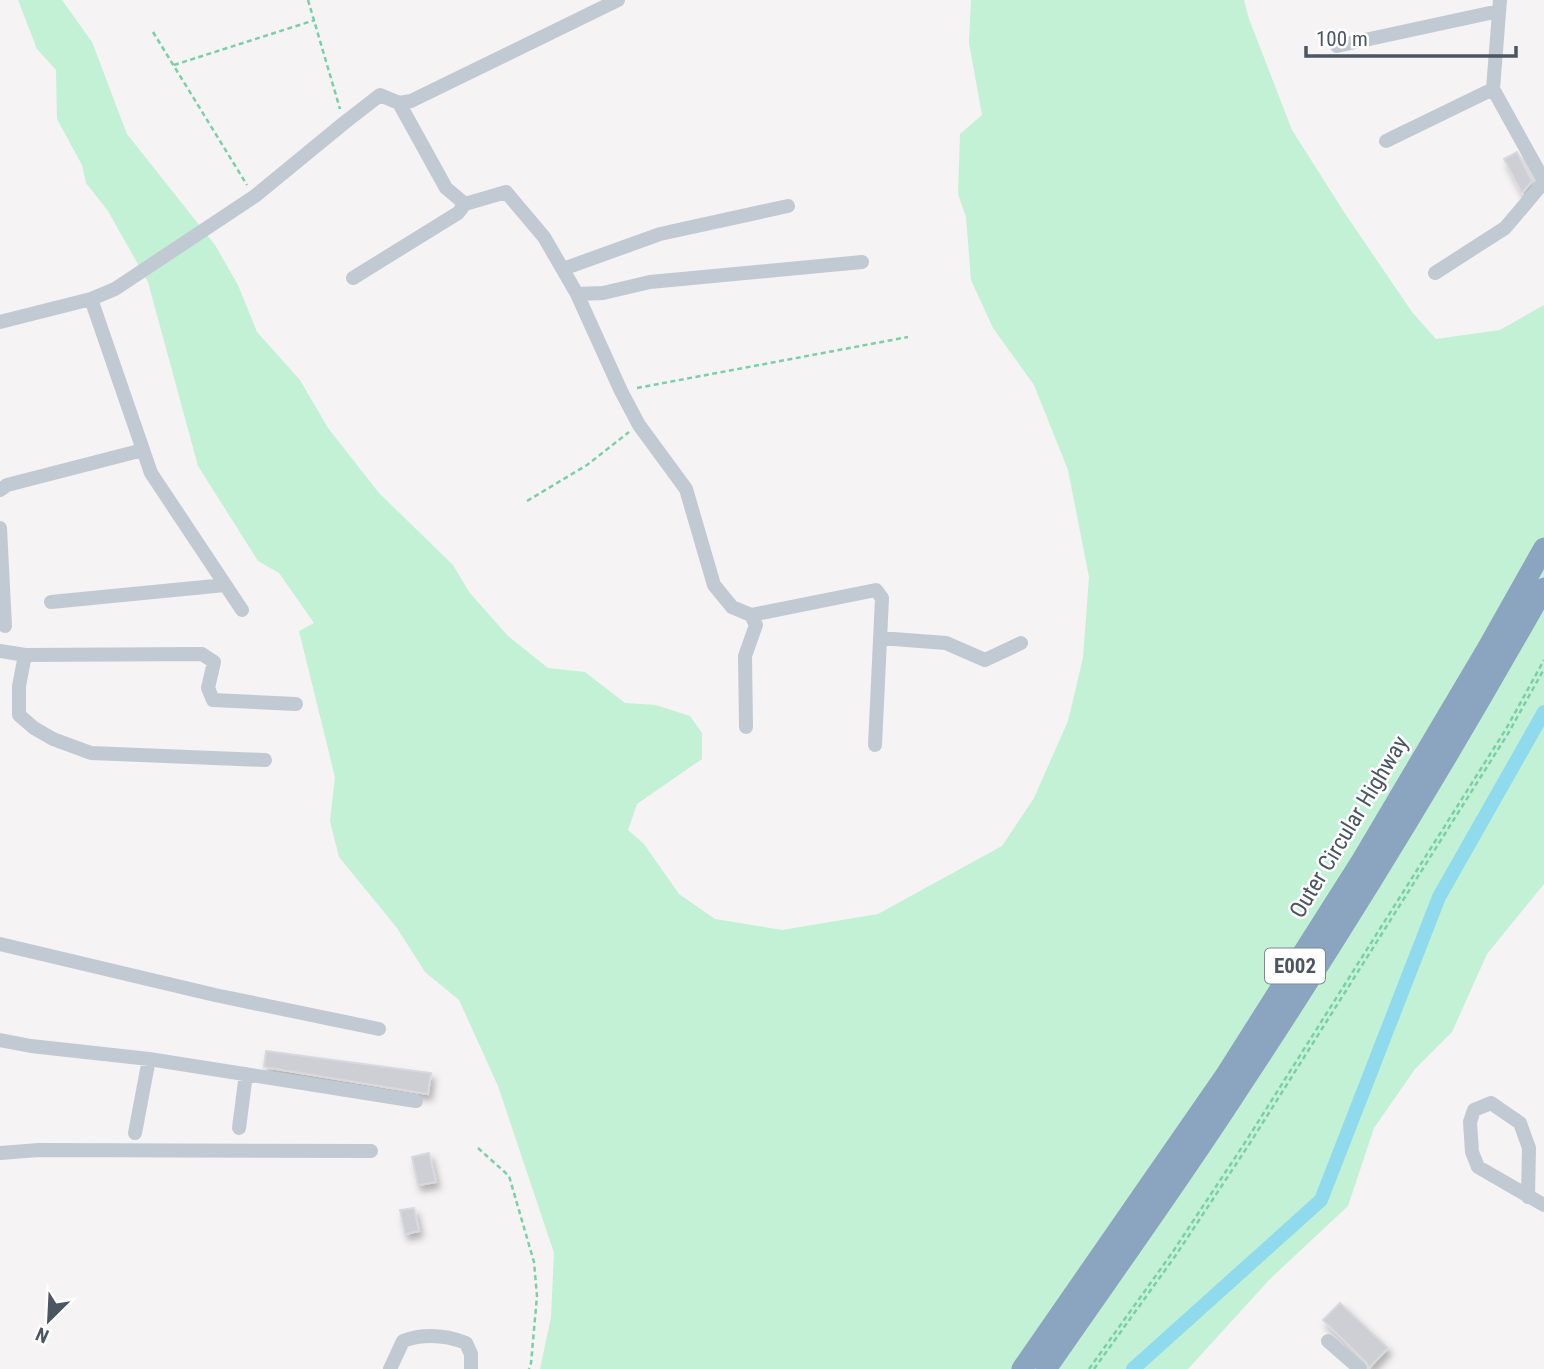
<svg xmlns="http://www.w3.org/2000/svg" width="1544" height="1369" font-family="'Roboto Condensed',sans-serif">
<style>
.green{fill:#c3f1d5}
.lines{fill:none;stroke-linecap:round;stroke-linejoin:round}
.canal{stroke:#90daee;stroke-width:14}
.building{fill:#cdcfd5;stroke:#d7d9de;stroke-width:2;filter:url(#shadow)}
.path{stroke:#7ad0a6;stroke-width:2.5;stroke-dasharray:5 3.5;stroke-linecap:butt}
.minor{stroke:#c1cad2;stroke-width:14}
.highway{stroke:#8ba5c1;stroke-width:21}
.labels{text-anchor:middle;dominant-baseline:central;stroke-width:5;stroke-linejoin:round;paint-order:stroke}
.shield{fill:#fff;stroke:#808990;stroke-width:2}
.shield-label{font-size:21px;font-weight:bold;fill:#4a5661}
.street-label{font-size:23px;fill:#4a5661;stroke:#fff}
</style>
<defs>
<filter id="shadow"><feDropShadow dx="3.5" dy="6" stdDeviation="3.5" flood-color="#0004"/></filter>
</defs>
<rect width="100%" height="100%" fill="#f5f3f3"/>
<path class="green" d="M18,0H62L92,42L127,134L215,245L238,285L257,332L300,380L328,428L379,493L453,565L469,592L508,636L548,668L585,672L625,703L656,705L690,716L702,733V759L637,804L628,830L644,844L679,894L715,919L782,930L878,914L1002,846L1034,798L1068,721L1083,658L1089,577L1068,470L1034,385L993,328L971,280L966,217L958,194L960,134L982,115L969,43L971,0H1244L1249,19L1292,130L1344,212L1412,312L1436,339L1500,330L1544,305V884L1487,954L1452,1032L1415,1069L1374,1128L1348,1206L1270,1279L1188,1369H540L551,1317L554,1253L498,1086L459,1000L425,972L397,928L339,857L330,821L335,777L299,631L314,623L279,573L258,561L198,466L148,282L108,211L86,183L82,165L57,119L56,70L37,49Z"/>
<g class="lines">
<path class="canal" d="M1133,1369L1321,1200L1439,897L1544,712"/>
</g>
<path class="building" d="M1517,152L1532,181L1522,193L1504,159Z
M266,1051L431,1073L428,1094L264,1067Z
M429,1153L436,1182L418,1185L412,1157Z
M414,1208L419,1231L405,1234L400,1210Z
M1340,1303L1388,1348L1369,1368L1366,1362L1323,1320Z"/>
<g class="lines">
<path class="path" d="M308,0L340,109
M153,32L247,185
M174,65L315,20
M637,388L908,337
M527,501L587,465L629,432
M478,1148L509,1176L534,1262L537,1296L531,1363L529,1369
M1089,1369L1172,1253L1246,1141L1506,729L1544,660
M1094,1369L1176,1255L1250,1143L1509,732L1544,669"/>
<path class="minor" d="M1500,0L1493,89L1544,181
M1337,46L1499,11
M399,103L446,188L465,204L506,192L544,237L577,294L621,391L639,425L686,489L714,585L732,607L751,615L756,625L745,656L746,727
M1386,141L1493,89
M563,269L660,234L788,206
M1435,273L1505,228L1544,182
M353,278L458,213L465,204
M577,294L603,293L650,282L862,262
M91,299L151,473L242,610
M0,322L91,299L115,289L255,196L344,123L380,95L399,103L411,101L618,0
M0,490L7,485L143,450
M0,528L5,626
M51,602L225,585
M751,615L876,590L882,598L875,745
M880,638L946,643L985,660L1021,643
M0,651L25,655L202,654L214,662L208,688L213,700L296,704
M25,655L19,686V715L34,728L53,739L91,753L265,760
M0,944L215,995L379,1029
M0,1040L31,1046L149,1059L416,1101
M239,1128L246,1074
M135,1133L149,1059
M0,1153L39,1150L371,1151
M1528,1197L1529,1148L1520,1123L1491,1103L1474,1110L1470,1122L1472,1152L1478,1167L1544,1205
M1328,1341L1360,1369
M390,1369L403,1341C425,1333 445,1335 466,1343L471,1354V1369"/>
<path class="highway" d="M1022,1369L1225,1076L1362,860L1487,649L1544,548
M1046,1369C1111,1275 1179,1181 1241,1085C1348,923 1449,757 1544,588"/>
</g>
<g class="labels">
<rect class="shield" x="1265" y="948.5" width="60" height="35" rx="5"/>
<g class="shield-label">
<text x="1295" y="966">E002</text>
</g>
<g class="street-label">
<text transform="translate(1349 827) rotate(-59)">Outer Circular Highway</text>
</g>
</g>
<g transform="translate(49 1320) rotate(204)" stroke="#ffffff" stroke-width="5" paint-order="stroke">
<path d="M0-5L12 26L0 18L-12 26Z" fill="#4a5661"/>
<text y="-10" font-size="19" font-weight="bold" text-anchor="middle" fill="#4a5661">N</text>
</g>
<path d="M1306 46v10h210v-10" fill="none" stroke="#4a5661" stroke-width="3.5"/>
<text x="1316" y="46" font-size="21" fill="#4a5661" stroke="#ffffff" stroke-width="5" paint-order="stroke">100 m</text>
</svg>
